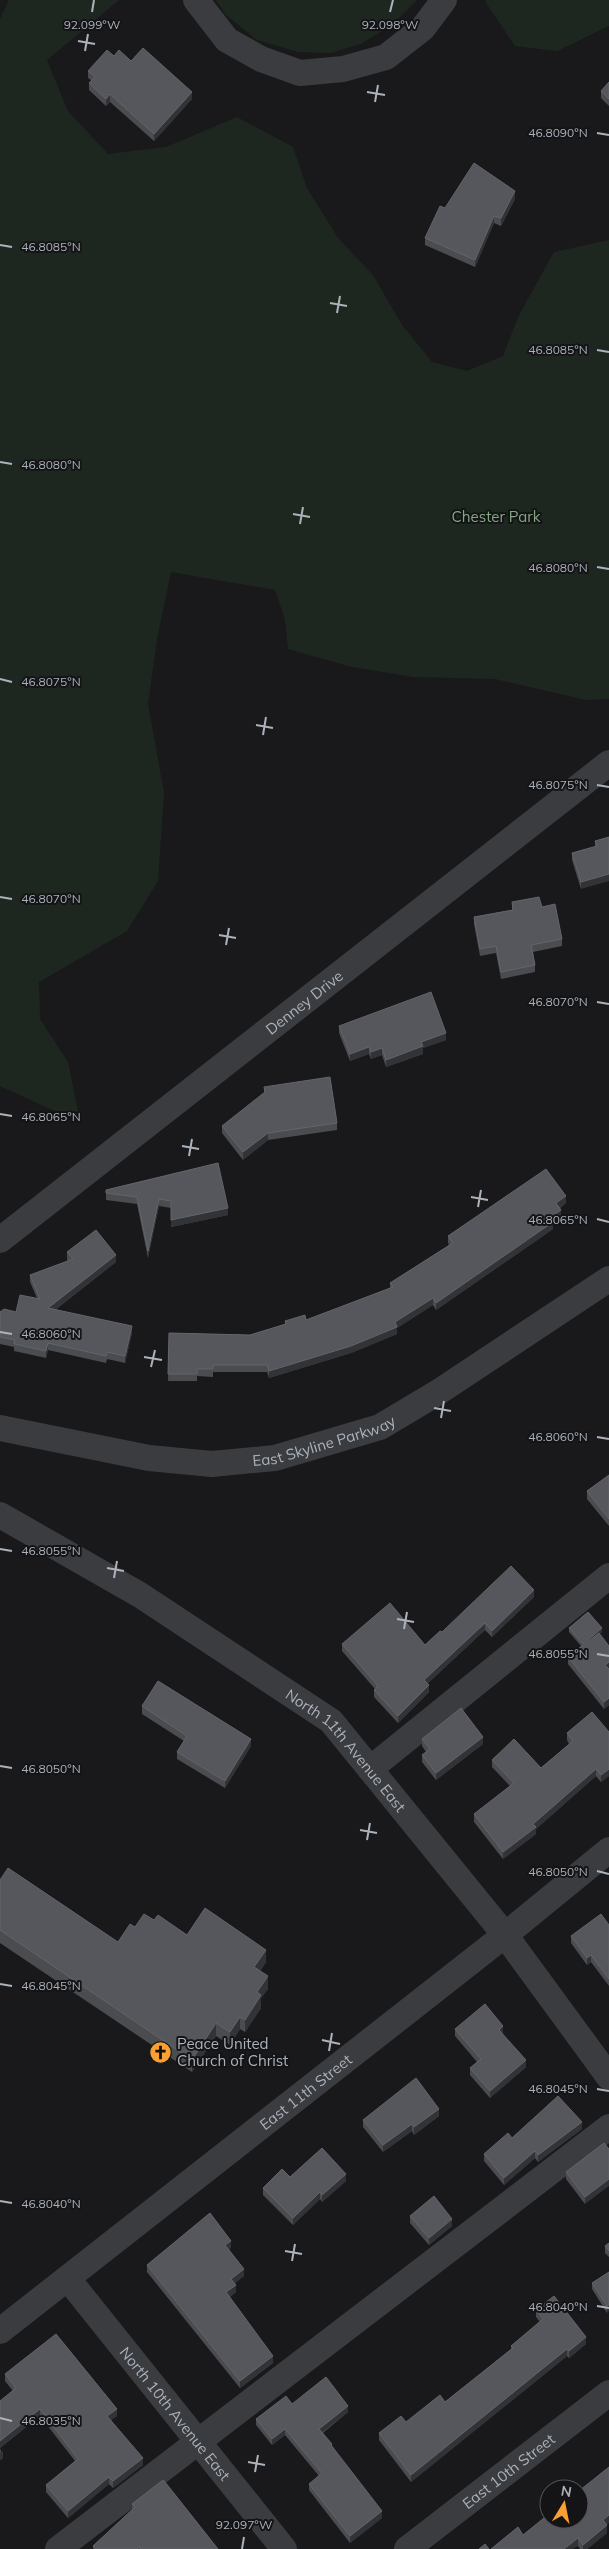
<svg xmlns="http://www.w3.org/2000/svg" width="609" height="2549" font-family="Mulish,sans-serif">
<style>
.green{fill:#1e271f}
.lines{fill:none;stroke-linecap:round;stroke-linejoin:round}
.minor{stroke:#3a3c40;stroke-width:26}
.wall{fill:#4a4c50}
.shaded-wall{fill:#323336}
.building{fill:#55575c;stroke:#62656a}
.ticks{fill:none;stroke:#abb2bb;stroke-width:2}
.labels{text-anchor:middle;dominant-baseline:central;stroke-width:4;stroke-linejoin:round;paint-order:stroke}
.park-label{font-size:15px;fill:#83a781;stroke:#141416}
.street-label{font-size:15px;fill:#abb2bb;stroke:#141416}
.poi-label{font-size:15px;fill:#abb2bb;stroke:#141416;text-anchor:start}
.ticks-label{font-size:12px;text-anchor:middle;fill:#abb2bb;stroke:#141416;stroke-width:4;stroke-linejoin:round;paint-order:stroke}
</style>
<rect width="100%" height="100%" fill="#19191b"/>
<path class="green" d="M9,0H119L47,60L68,111L108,154L166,147L237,117L293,147L307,188L338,238L373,275L402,325L432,362L467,371L503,356L519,315L554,252L609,240V699L586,700L495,679L413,677L352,667L288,649L285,619L275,590L171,572L157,639L148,704L164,793L158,881L127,931L39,982L40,1019L68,1062L78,1112H57L0,1086V19Z
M216,0H417L393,24L361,44L331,53L298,52L257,40L226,15Z
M486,0H609V26L557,51L515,46L486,3Z"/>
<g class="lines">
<g class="minor">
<path d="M196,0L227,40L261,59L300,73L343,69L386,57L423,28L444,0"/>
<path id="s1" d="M0,1240L609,763"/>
<path id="s2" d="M0,1428L149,1458L212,1464L275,1458L380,1427L437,1393L609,1279"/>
<path id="s3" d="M0,1515L140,1595L331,1721L505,1935L609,2077"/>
<path d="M370,1769L609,1576"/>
<path id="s4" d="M68,2279L284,2549"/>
<path id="s5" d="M0,2331L505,1935L609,1850"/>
<path d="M58,2549L609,2127"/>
<path id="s6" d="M407,2549L609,2393"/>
</g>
</g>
<path class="wall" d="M114,56L131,61L192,99L154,141L110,102L106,106L89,90V83L92,81L88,78V71Z
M609,82V106L601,98V91Z
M515,199L501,226L494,223L475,267L425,245V238Z
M609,837L581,889L572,860V853L595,847V841Z
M512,902L542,907L562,939V946L533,952L535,965V972L501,979L496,953L480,956L474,924V917L512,910Z
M339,1026L446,1040L423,1048V1054L386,1067L382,1055L371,1059L369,1054L350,1061L339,1033Z
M264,1087L337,1123V1130L268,1140L243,1160L222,1133V1126L264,1093Z
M218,1163L228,1215L171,1227V1208L159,1206L148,1258L137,1204L106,1200V1190Z
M566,1203L560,1208L561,1218L553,1223V1229L436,1310L433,1305L397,1328V1334L351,1353L269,1378L267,1372H213V1377L197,1376V1381H168L169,1333L250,1335L285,1324V1321L306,1320L390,1288V1283L449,1245L448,1243V1236Z
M67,1252L116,1262L55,1310L132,1333L125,1363L107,1359L106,1363L48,1350L46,1358L14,1351V1347L0,1344V1312H16L37,1298L30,1282V1275L68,1261L67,1260Z
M609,1475V1526L587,1499V1491Z
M534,1597L492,1637L485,1630L427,1684L429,1692L398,1723L374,1697V1690L375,1689L342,1651V1644L425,1645L442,1632Z
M569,1628L602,1632L599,1634L609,1646V1705L604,1709L568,1664V1657L581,1646L569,1632Z
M142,1706L251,1746L225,1788L177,1759V1752L184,1741L142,1714Z
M609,1732V1776L601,1782L596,1776L536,1829V1834L503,1859L474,1822V1814L510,1786L492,1767V1760L541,1768L569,1744L567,1740V1733Z
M422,1739L483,1744L436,1780L422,1762V1755L426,1752L422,1746Z
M0,1880L118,1942L135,1927L187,1935L266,1962L260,1971L268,1989L261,1998V2008L245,2032L240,2029L230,2045L216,2036L192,2072L0,1943Z
M609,1925V1986L591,1962L587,1965L571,1943V1936Z
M455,2029L503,2033V2034L526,2067L490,2098L470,2075V2068L477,2062L455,2036Z
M439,2116L414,2135L412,2131L383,2152L363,2127V2120Z
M582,2129L538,2162L535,2158L504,2185L484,2161V2154L512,2138Z
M604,2143L585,2204L566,2179V2172Z
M290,2177L346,2181L322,2202L320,2199L293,2225L263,2195V2188Z
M410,2216L452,2226L429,2245L410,2223Z
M609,2243V2257L605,2253V2246Z
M231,2248L229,2249L244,2276L235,2283L236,2292L230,2297L273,2363L240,2388L147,2272V2265Z
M609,2272L607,2313L592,2289V2283Z
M536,2310L586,2344L569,2358L567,2356L411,2482L379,2440V2433L406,2422L445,2402L511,2349V2346L540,2322L536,2317Z
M5,2374L117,2416L111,2420L143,2465L113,2488L109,2484L68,2518L46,2492V2485L75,2461L40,2416L0,2448L3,2458L0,2460V2401L13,2391L5,2381Z
M292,2404L348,2412L323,2433L382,2518L350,2543L309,2490V2484L319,2476L285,2435L272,2445L256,2425V2419Z
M132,2504L218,2549H93V2546L132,2510Z
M607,2525V2533L587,2549H580L578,2546L523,2535Z"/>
<path class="shaded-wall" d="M192,92V99L154,141V134Z
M110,94V102L106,106V99Z
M515,191V199L501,226V218Z
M494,216V223L475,267V260Z
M609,874V881L581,889V882Z
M446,1033V1040L423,1048V1054L386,1067V1060L421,1042Z
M369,1047V1054L350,1061V1054Z
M382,1048V1055L371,1059V1052Z
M268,1133V1140L243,1160V1152Z
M566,1196V1203L556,1210V1203Z
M159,1199V1206L148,1258V1251Z
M228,1208V1215L171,1227V1220Z
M561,1210V1218L553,1223V1229L436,1310V1303Z
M116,1255V1262L48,1315V1308Z
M433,1298V1305L397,1328V1334L351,1353L269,1378V1371L395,1322Z
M132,1326V1333L125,1363V1356Z
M48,1343V1350L46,1358V1351Z
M534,1590V1597L492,1637V1631Z
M485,1623V1630L424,1687V1680Z
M602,1628V1632L583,1648V1644Z
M609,1662V1669L605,1672V1665Z
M429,1685V1692L398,1723V1716Z
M609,1698V1705L604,1709V1702Z
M483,1737V1744L436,1780V1773Z
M251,1739V1746L225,1788V1781Z
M596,1769V1776L536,1829V1834L503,1859V1852L533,1824Z
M609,1769V1776L601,1782V1775Z
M266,1950V1962L254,1980V1967Z
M591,1955V1962L587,1965V1958Z
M268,1976V1989L261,1998V2008L245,2032V2020L257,1992Z
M240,2017V2029L230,2045V2032Z
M216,2023V2036L192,2072V2060Z
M503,2026V2033L499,2037V2030Z
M526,2060V2067L490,2098V2091Z
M439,2109V2116L414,2135V2127Z
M582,2122V2129L538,2162V2155Z
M412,2124V2131L383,2152V2145Z
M535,2151V2158L504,2185V2178Z
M346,2174V2181L322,2202V2195Z
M609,2179V2186L585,2204V2197Z
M320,2192V2199L293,2225V2218Z
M452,2219V2226L429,2245V2238Z
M231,2241V2248L225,2252V2245Z
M244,2269V2276L231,2286V2279Z
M236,2285V2292L226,2300V2292Z
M609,2305V2311L607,2313V2306Z
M586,2337V2344L569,2358V2351Z
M567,2349V2356L411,2482V2475Z
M273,2356V2363L240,2388V2381Z
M348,2406V2412L319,2435V2429Z
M40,2409V2416L0,2448V2441Z
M117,2409V2416L107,2423V2416Z
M285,2429V2435L272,2445V2439Z
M3,2451V2458L0,2460V2453Z
M143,2458V2465L113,2488V2481Z
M109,2477V2484L68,2518V2511Z
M382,2511V2518L350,2543V2536Z
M609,2515V2523L603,2528V2520Z
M607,2525V2533L587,2549H583V2545Z
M578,2538V2546L573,2549H564Z"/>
<path class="building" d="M143,48L192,92L154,134L110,94L106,99L89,83L95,77L88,71L107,50L114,56L119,50L131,61Z
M609,82V99L601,91Z
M474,163L515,191L501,218L494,216L475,260L425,238L440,206L445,208Z
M609,837V874L581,882L572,853L597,846L595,841Z
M539,897L542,907L555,904L562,939L531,945L535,965L501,972L496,946L480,949L474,917L513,910L512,902Z
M431,992L446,1033L421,1042L423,1046L386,1060L382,1048L371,1052L369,1047L350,1054L339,1026Z
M330,1077L337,1123L268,1133L243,1152L222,1126L265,1092L264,1087Z
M218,1163L228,1208L171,1220V1201L159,1199L148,1251L137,1197L106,1193V1190Z
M546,1169L566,1196L556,1203L561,1210L550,1218L553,1222L436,1303L433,1298L395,1322L397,1327L351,1346L269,1371L267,1365H213V1369H197V1374H168L169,1333L250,1335L286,1324L285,1321L305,1315L306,1320L393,1287L390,1283L453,1243L448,1236Z
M96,1230L116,1255L48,1308L132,1326L125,1356L107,1352L106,1356L48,1343L46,1351L14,1344L15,1340L0,1337V1312L4,1309L16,1312L20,1295L40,1299L30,1275L73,1259L67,1252Z
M609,1475V1519L587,1491Z
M511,1566L534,1590L492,1631L485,1623L424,1680L429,1685L398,1716L374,1690L378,1686L342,1644L390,1603L425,1645L440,1631L442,1632Z
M588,1612L602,1628L583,1644L569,1628Z
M599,1633L609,1646V1662L605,1665L609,1669V1698L604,1702L568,1657Z
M158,1681L251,1739L225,1781L177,1752L187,1736L142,1706Z
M461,1708L483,1737L436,1773L422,1755L430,1749L422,1739Z
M592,1712L609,1732V1769L601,1775L596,1769L533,1824L536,1827L503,1852L474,1814L514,1783L492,1760L514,1739L541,1768L573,1741L567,1733Z
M8,1868L118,1942L130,1924L135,1927L144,1914L154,1920L158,1915L187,1935L205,1908L266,1950L254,1967L268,1976L257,1992L261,1995L245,2020L240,2017L230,2032L216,2023L192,2060L0,1930V1880Z
M601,1914L609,1925V1979L591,1955L587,1958L571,1936Z
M485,2004L503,2026L499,2030L526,2060L490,2091L470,2068L481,2059L455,2029Z
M416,2078L439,2109L414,2127L412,2124L383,2145L363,2120Z
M558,2096L582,2122L538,2155L535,2151L504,2178L484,2154L508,2133L512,2138Z
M604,2143L609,2149V2179L585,2197L566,2172Z
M322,2148L346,2174L322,2195L320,2192L293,2218L263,2188L282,2169L290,2177Z
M434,2196L452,2219L429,2238L410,2216Z
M210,2213L231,2241L225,2245L244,2269L231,2279L236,2285L226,2292L273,2356L240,2381L147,2265Z
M609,2243V2251L605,2246Z
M609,2272V2305L607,2306L592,2283Z
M554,2296L586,2337L569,2351L567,2349L411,2475L379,2433L401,2416L406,2422L440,2395L445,2402L513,2348L511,2346L543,2319L536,2310Z
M56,2334L117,2409L107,2416L143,2458L113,2481L109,2477L68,2511L46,2485L78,2459L40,2409L0,2441V2401L16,2388L5,2374Z
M326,2377L348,2406L319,2429L332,2444L331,2445L382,2511L350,2536L309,2484L322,2473L285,2429L272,2439L256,2419L286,2396L292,2404Z
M609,2467V2515L603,2520L607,2525L583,2545L578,2538L564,2549H491L518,2527L523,2535L549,2514V2519H579V2491Z
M163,2480L165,2482L218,2549H141L139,2547L137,2549H96L93,2546L135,2507L132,2504Z
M485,2544L489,2549H479Z"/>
<path class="ticks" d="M92,12L94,0M390,12L393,0M78,41L95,44M85,51L88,34M367,92L385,95M375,102L378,85M597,133L609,135M0,245L12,247M330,303L347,306M337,313L340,296M597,350L609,352M0,462L12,464M293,514L310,517M300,524L303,507M597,567L609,569M0,679L12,682M256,725L273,728M263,735L266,717M597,785L609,787M0,897L12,899M219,935L236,938M226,945L229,928M597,1002L609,1004M0,1114L12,1116M182,1146L199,1149M189,1156L192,1139M471,1197L488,1200M478,1207L481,1190M597,1219L609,1222M0,1332L12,1334M144,1357L162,1360M151,1367L155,1350M434,1408L451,1411M441,1418L444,1401M597,1437L609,1439M0,1549L12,1551M107,1568L124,1571M114,1578L117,1561M397,1619L414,1622M404,1629L407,1612M597,1654L609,1656M0,1766L12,1768M360,1830L377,1833M367,1840L370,1823M597,1871L609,1874M0,1984L12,1986M322,2040L340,2044M329,2051L332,2033M597,2089L609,2091M0,2201L12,2203M285,2251L302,2254M292,2261L295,2244M597,2306L609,2308M0,2418L12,2421M248,2462L265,2465M255,2472L258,2455M242,2549L244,2537"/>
<defs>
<symbol id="church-disc" viewBox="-11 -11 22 22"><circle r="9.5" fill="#faa032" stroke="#141416"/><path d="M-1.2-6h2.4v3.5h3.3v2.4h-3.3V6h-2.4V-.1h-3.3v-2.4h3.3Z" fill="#111"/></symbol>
</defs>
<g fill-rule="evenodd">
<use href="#church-disc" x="148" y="2040" width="25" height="25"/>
</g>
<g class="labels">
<g class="park-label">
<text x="496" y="516">Chester Park</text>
</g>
<g class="street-label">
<text stroke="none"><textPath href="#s1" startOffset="386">Denney Drive</textPath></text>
<text stroke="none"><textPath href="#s2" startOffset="330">East Skyline Parkway</textPath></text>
<text stroke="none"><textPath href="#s3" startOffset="421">North 11th Avenue East</textPath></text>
<text stroke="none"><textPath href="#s5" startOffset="388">East 11th Street</textPath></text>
<text stroke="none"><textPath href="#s4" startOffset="172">North 10th Avenue East</textPath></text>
<text stroke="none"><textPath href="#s6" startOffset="128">East 10th Street</textPath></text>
</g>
<g class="poi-label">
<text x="177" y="2043">Peace United<tspan x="177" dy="17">Church of Christ</tspan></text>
</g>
</g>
<g class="ticks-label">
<text x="92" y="29">92.099°W</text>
<text x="390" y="29">92.098°W</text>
<text x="558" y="137">46.8090°N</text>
<text x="51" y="251">46.8085°N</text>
<text x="558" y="354">46.8085°N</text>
<text x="51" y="469">46.8080°N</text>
<text x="558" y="572">46.8080°N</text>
<text x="51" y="686">46.8075°N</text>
<text x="558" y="789">46.8075°N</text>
<text x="51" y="903">46.8070°N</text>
<text x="558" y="1006">46.8070°N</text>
<text x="51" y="1121">46.8065°N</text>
<text x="558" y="1224">46.8065°N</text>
<text x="51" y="1338">46.8060°N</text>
<text x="558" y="1441">46.8060°N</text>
<text x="51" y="1555">46.8055°N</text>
<text x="558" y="1658">46.8055°N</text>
<text x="51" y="1773">46.8050°N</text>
<text x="558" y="1876">46.8050°N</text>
<text x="51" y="1990">46.8045°N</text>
<text x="558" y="2093">46.8045°N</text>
<text x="51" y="2208">46.8040°N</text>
<text x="558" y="2311">46.8040°N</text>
<text x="51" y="2425">46.8035°N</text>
<text x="244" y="2529">92.097°W</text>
</g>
<g transform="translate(564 2504) rotate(10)"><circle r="24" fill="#141416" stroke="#505358"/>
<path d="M0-4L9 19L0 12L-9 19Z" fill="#faa032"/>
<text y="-8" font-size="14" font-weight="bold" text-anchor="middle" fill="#abb2bb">N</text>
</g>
</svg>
